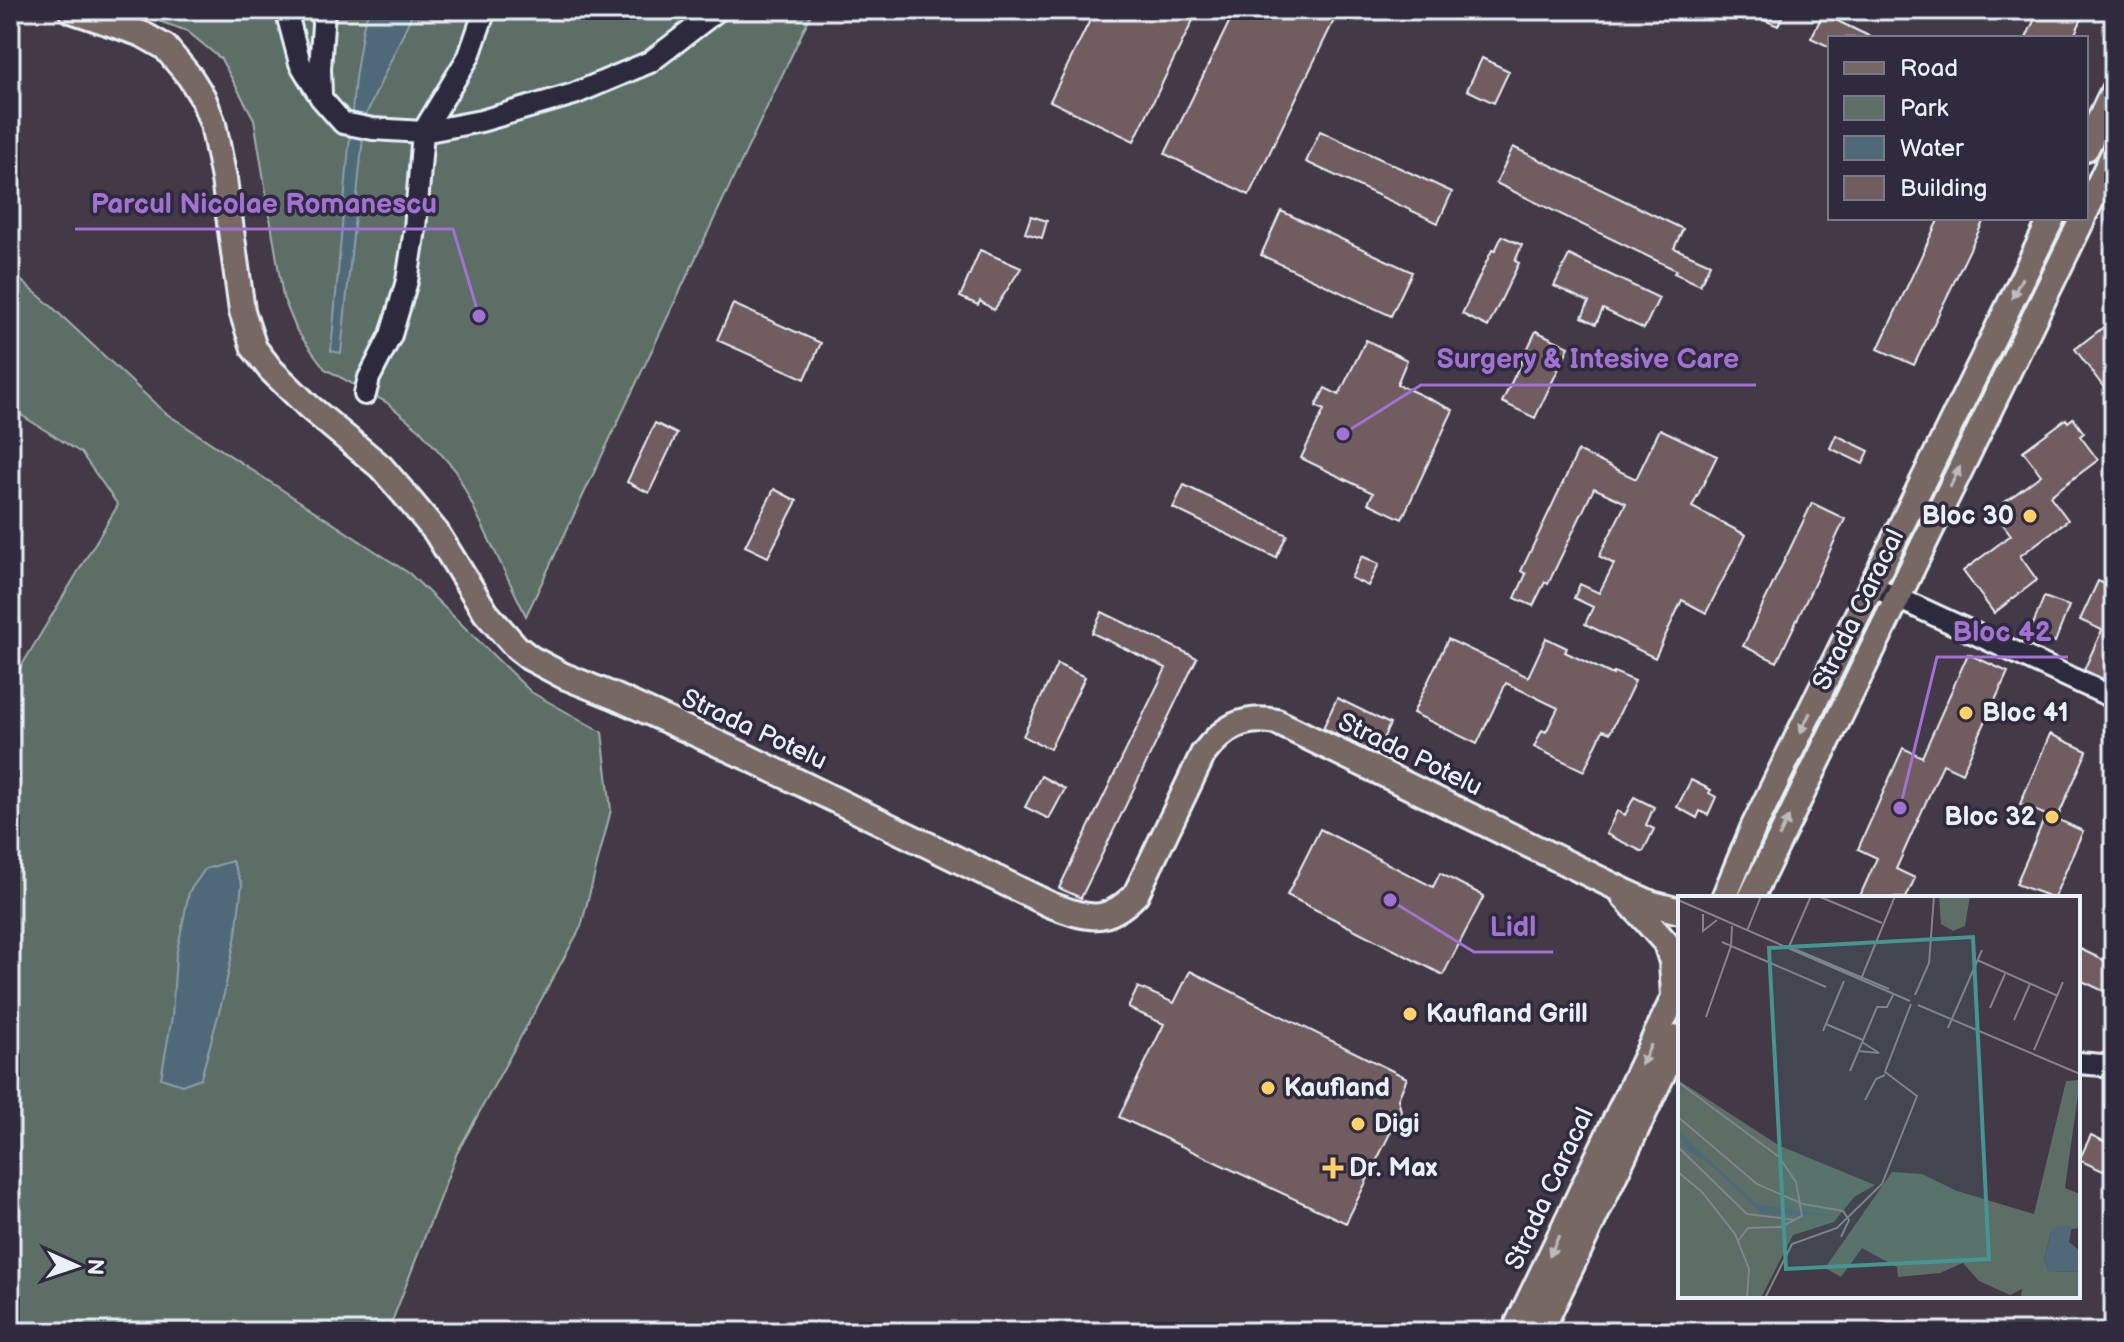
<svg xmlns="http://www.w3.org/2000/svg" width="2124" height="1342" font-family="'Balsamiq Sans',sans-serif">
<style>
.green{fill:#5c6e66;stroke:#a2b0af;stroke-width:2}
.water{fill:#506979;stroke:#8d9fac;stroke-width:2}
.building{fill:#715d5f;stroke:#e8f1f8;stroke-width:2}
.lines{fill:none;stroke-linecap:round;stroke-linejoin:round}
.minor-casing{stroke:#e8f1f8;stroke-width:26}
.major-casing{stroke:#e8f1f8;stroke-width:30}
.minor{stroke:#2f2a3d;stroke-width:20}
.major{stroke:#776864;stroke-width:24}
.oneway{fill:#bbbabd}
.poi-dot{fill:#ffd166;stroke:#2f2a3d;stroke-width:3}
.labels{text-anchor:middle;dominant-baseline:central;stroke-width:7;stroke-linejoin:round;paint-order:stroke}
.poi-label{font-size:26px;font-weight:bold;fill:#e8f1f8;stroke:#2f2a3d;text-anchor:start}
.street-label{font-size:26px;fill:#e8f1f8;stroke:#2f2a3d}
.inset-road{fill:none;stroke:#85838e;stroke-width:2}
.view{fill:#459590;fill-opacity:0.15;stroke:#459590;stroke-width:4}
.inset-edge{fill:none;stroke:#e8f1f8;stroke-width:4}
.leader{fill:none;stroke:#a171d3;stroke-width:3}
.callout-dot{fill:#a171d3;stroke:#2f2a3d;stroke-width:3}
.callout-label{font-size:28px;text-anchor:middle;font-weight:bold;fill:#a171d3;stroke:#2f2a3d;stroke-width:7;stroke-linejoin:round;paint-order:stroke}
</style>
<rect width="100%" height="100%" fill="#433947"/>
<filter id="ink" filterUnits="userSpaceOnUse"><feTurbulence type="fractalNoise" baseFrequency=".0125" numOctaves="2"/><feDisplacementMap in="SourceGraphic" scale="16" xChannelSelector="R" yChannelSelector="G"/><feConvolveMatrix kernelMatrix="1 2 1 2 8 2 1 2 1" color-interpolation-filters="sRGB"/></filter>
<g filter="url(#ink)">
<path class="green" d="M127,10H813L526,616L456,471L420,430L386,402L325,369L297,331L283,297L254,119L221,59L187,31Z
M10,271L50,305L164,412L410,574L531,692L602,732L611,810L581,927L457,1153L388,1332H10V685L118,505L81,453L10,408Z"/>
<path class="water" d="M369,10H414L365,117L341,353L331,351L355,78L363,27Z
M232,861L242,884L236,935L224,994L201,1078L182,1085L161,1078L172,1017L176,956L189,892L205,869Z"/>
<path class="building" d="M1095,10H1198L1134,141L1050,101Z
M1235,10H1339L1249,195L1165,154Z
M1741,10H1785L1778,26Z
M2039,10H2086L2073,38H2026Z
M1823,14L1873,38H1830V47L1811,38Z
M1482,58L1509,71L1494,103L1467,90Z
M1320,131L1452,192L1438,223L1306,162Z
M1513,147L1683,229L1674,248L1710,264L1700,285L1674,273L1676,270L1496,183Z
M1281,211L1412,272L1391,316L1261,255Z
M1031,216L1047,221L1042,238L1025,233Z
M1939,218H1985L1914,365L1878,349Z
M1502,236L1522,245L1515,261L1519,263L1488,327L1462,314L1492,250L1495,251Z
M980,250L1021,268L994,310L980,301L978,305L960,297Z
M1569,255L1659,298L1644,329L1603,309L1596,324L1582,317L1589,302L1554,286Z
M733,304L821,343L805,379L717,340Z
M2114,319V401L2075,349Z
M1536,331L1569,347L1535,418L1502,402Z
M1366,340L1407,360L1397,384L1453,410L1402,519L1368,503L1373,493L1301,458L1324,410L1316,406L1325,388L1339,395Z
M2073,418L2084,433L2080,436L2098,460L2050,496L2068,520L2020,556L2037,580L1994,613L1963,571L2011,535L1993,511L2041,475L2023,451L2066,419L2068,422Z
M655,423L677,434L649,493L627,482Z
M1660,429L1717,456L1692,507L1746,535L1706,613L1682,600L1655,658L1585,624L1593,607L1574,598L1580,584L1599,593L1614,564L1599,556L1626,503L1594,488L1548,584L1545,582L1533,606L1515,598L1526,574L1521,571L1578,451L1636,479Z
M1836,435L1869,451L1863,464L1830,448Z
M1184,485L1287,535L1276,558L1173,508Z
M774,489L797,501L768,557L745,546Z
M1812,503L1845,519L1777,662L1743,646Z
M1362,556L1379,564L1368,586L1351,578Z
M2098,581L2114,588V684L2084,670L2102,630L2080,620Z
M2044,597L2069,606L2055,642L2030,632Z
M1102,612L1197,658L1081,898L1059,888L1166,668L1092,633Z
M1546,638L1567,648L1565,652L1613,675L1614,672L1635,681L1610,733L1603,730L1584,771L1534,747L1542,730L1546,732L1558,708L1506,683L1477,744L1413,713L1448,639L1528,677Z
M1968,654L2008,672L1962,773L1943,764L1896,869L1915,878L1906,898H1859L1877,858L1858,849L1903,748L1922,757Z
M1057,664L1085,677L1050,749L1023,736Z
M1337,698L1390,724L1376,754L1323,728Z
M2050,734L2087,751L2057,819L2083,831L2054,898L2016,884L2046,815L2020,804Z
M1041,776L1065,789L1049,819L1025,807Z
M1691,780L1711,790L1709,793L1716,797L1708,815L1700,811L1697,818L1677,807Z
M1634,797L1654,807L1646,825L1654,829L1643,852L1606,834L1617,811L1625,815Z
M1320,829L1433,887L1440,873L1484,896L1443,975L1287,895Z
M2078,948L2114,965V996L2078,979Z
M1190,971L1407,1078L1398,1099L1401,1111L1346,1223L1119,1117L1164,1024L1128,1008L1138,987L1174,1003Z
M2091,1135L2114,1146V1176L2079,1160Z"/>
<g class="lines">
<defs>
<path id="minor" d="M286,10L300,63L321,98L343,123L373,129L423,132L481,121L574,94L650,62L718,10
M321,94L320,69L324,10
M365,394L369,378L391,335L407,281L415,229L423,132L469,56L485,10
M1872,586L2114,698
M2078,1063L2114,1066"/>
<path id="major" d="M71,10L142,34L165,47L190,77L203,98L213,124L224,179L242,311L254,348L271,370L308,406L381,467L406,496L436,532L486,613L517,648L530,658L564,676L616,697L745,756L1051,905C1089,919 1106,925 1136,894L1203,754C1223,728 1243,715 1277,722L1628,893L1652,904L1680,911
M2086,148L2114,90
M2086,211L2114,153
M1624,896L1666,943L1672,962L1674,997
M1724,898L1754,826L2052,218
M1751,898L2083,218
M1514,1332L1680,985
M1540,1332L1680,1037"/>
</defs>
<use href="#minor" class="minor-casing"/>
<use href="#major" class="major-casing"/>
<use href="#minor" class="minor"/>
<use href="#major" class="major"/>
</g>
<defs><path id="oneway-solid" d="M-6-.8H1V-3.2L6.5 0L1 3.2V.8H-6Z" transform="scale(2)"/></defs>
<g class="oneway">
<use href="#oneway-solid" transform="translate(2017 288) rotate(116)"/>
<use href="#oneway-solid" transform="translate(1955 477) rotate(-64)"/>
<use href="#oneway-solid" transform="translate(1805 723) rotate(116)"/>
<use href="#oneway-solid" transform="translate(1784 827) rotate(-64)"/>
<use href="#oneway-solid" transform="translate(1646 1055) rotate(116)"/>
<use href="#oneway-solid" transform="translate(1554 1246) rotate(115)"/>
</g>
</g>
<g class="poi-dot">
<circle cx="2030" cy="516" r="8"/>
<circle cx="1966" cy="713" r="8"/>
<circle cx="2052" cy="817" r="8"/>
<circle cx="1410" cy="1014" r="8"/>
<circle cx="1268" cy="1088" r="8"/>
<circle cx="1358" cy="1124" r="8"/>
<path d="M1329 1156h8v8h8v8h-8v8h-8v-8h-8v-8h8z"/>
</g>
<g class="labels">
<g class="poi-label">
<text x="2014" y="516" text-anchor="end">Bloc 30</text>
<text x="1982" y="713">Bloc 41</text>
<text x="2036" y="817" text-anchor="end">Bloc 32</text>
<text x="1426" y="1014">Kaufland Grill</text>
<text x="1284" y="1088">Kaufland</text>
<text x="1374" y="1124">Digi</text>
<text x="1349" y="1168">Dr. Max</text>
</g>
<g class="street-label">
<text transform="translate(1859 610) rotate(-64)">Strada Caracal</text>
<text transform="translate(754 730) rotate(25)">Strada Potelu</text>
<text transform="translate(1410 755) rotate(26)">Strada Potelu</text>
<text transform="translate(1550 1189) rotate(-65)">Strada Caracal</text>
</g>
</g>
<g transform="translate(1678 896)">
<rect width="402" height="402" fill="#433947"/>
<path d="M261,0H292L287,30L275,35L263,28ZM0,184L102,250L197,289L176,301L156,326L115,339L83,402H0ZM402,184L387,292L402,298V332L373,336L366,363L370,375L402,376V402H343L344,393L332,399L301,385L285,367L262,377L220,381L219,371L184,352L163,381L147,372L214,276L244,278L279,295L356,318L388,185Z" fill="#5c6e66"/>
<path d="M0,235L78,308L159,320L84,318L34,270L8,253ZM394,330L391,346L402,355V376L370,375L366,363L373,336L377,331Z" fill="#506979"/>
<path class="inset-road" d="M140,0L204,27M0,4L232,105M25,18V35L39,24M69,35L83,0M44,46L148,91M114,52L211,93M110,53L133,0M299,64L380,100M183,83L217,0M237,99L251,67L256,0M240,109L402,178M312,112L327,78M28,121L53,50L54,30M336,124L352,88M148,128L185,144M270,132L304,54M145,135L166,85M356,154L385,86M180,155L201,157L184,146M172,175L199,111H209L215,99M0,186L101,261L118,286L124,320L103,331L70,332L60,345M187,204L198,183L207,179M0,221L79,288L125,308L165,315L171,324L163,341M0,251L69,318L118,324M0,276L24,296L57,338L71,373L69,402M87,402L114,348L159,332L204,288L239,200L207,176L233,108"/>
<path class="view" d="M295,41L311,363L108,373L91,52Z"/>
<rect width="402" height="402" class="inset-edge"/>
</g>
<path class="leader" d="M479 316L453 229H75M1343 434L1421 385H1756M1900 808L1937 657H2068M1390 900L1474 952H1553"/>
<g class="callout-dot">
<circle cx="479" cy="316" r="8"/>
<circle cx="1343" cy="434" r="8"/>
<circle cx="1900" cy="808" r="8"/>
<circle cx="1390" cy="900" r="8"/>
</g>
<g class="callout-label">
<text x="264" y="213">Parcul Nicolae Romanescu</text>
<text x="1588" y="368">Surgery &amp; Intesive Care</text>
<text x="2002" y="641">Bloc 42</text>
<text x="1513" y="936">Lidl</text>
</g>
<rect width="2124" height="1342" fill="none" stroke="#2f2a3d" stroke-width="40"/>
<rect x="20" y="20" width="2084" height="1302" fill="none" stroke="#e8f1f8" stroke-width="3" filter="url(#ink)"/>
<rect x="1828" y="36" width="260" height="184" fill="#2f2a3d" stroke="#797a88" stroke-width="2"/>
<rect x="1844" y="62" width="40" height="12" fill="#776864" stroke="#797a88" stroke-width="2"/>
<text x="1900" y="76" font-size="24" fill="#e8f1f8">Road</text>
<rect x="1844" y="96" width="40" height="24" fill="#5c6e66" stroke="#797a88" stroke-width="2"/>
<text x="1900" y="116" font-size="24" fill="#e8f1f8">Park</text>
<rect x="1844" y="136" width="40" height="24" fill="#506979" stroke="#797a88" stroke-width="2"/>
<text x="1900" y="156" font-size="24" fill="#e8f1f8">Water</text>
<rect x="1844" y="176" width="40" height="24" fill="#715d5f" stroke="#797a88" stroke-width="2"/>
<text x="1900" y="196" font-size="24" fill="#e8f1f8">Building</text>
<g transform="translate(76 1266) rotate(93)" stroke="#2f2a3d" stroke-width="6" paint-order="stroke">
<path d="M0-6L14 30L0 20L-14 30Z" fill="#e8f1f8"/>
<text y="-12" font-size="22" font-weight="bold" text-anchor="middle" fill="#e8f1f8">N</text>
</g>
</svg>
